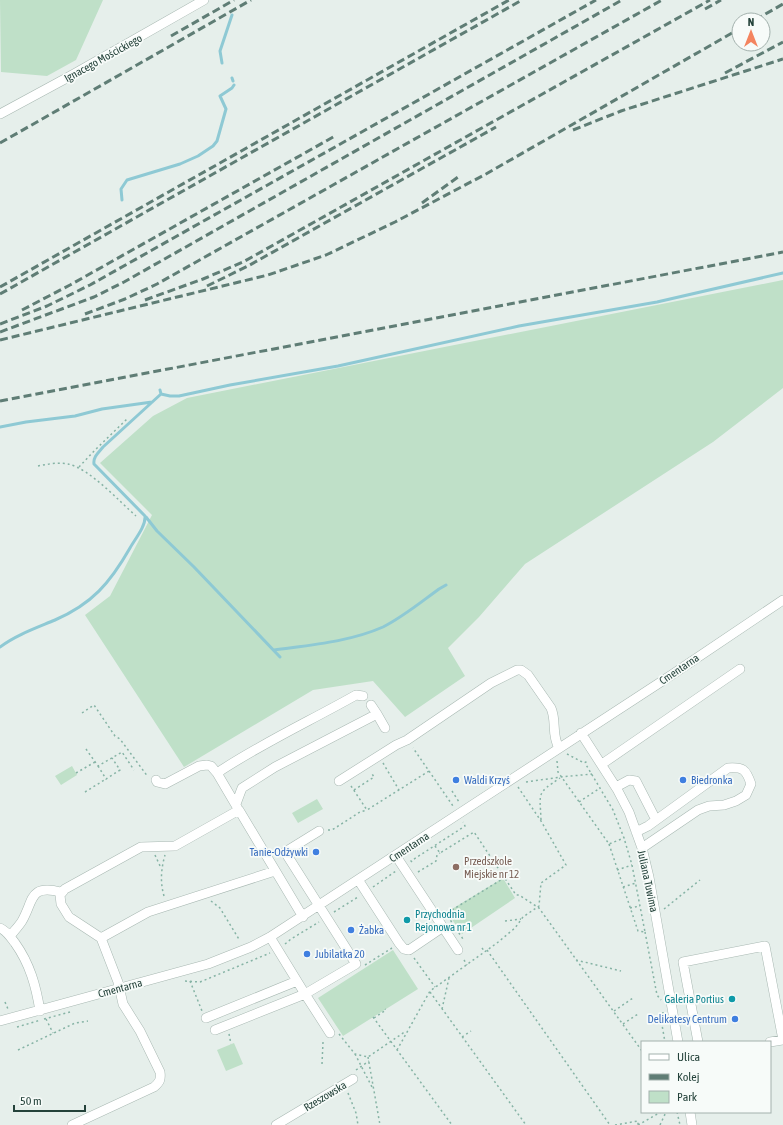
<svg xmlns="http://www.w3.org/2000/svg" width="783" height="1125" font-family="'Asap Condensed',sans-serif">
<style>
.green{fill:#bfe0c8}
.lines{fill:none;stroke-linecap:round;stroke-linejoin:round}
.stream{stroke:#8ec9d4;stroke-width:3}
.minor-casing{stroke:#a8b8b2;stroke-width:10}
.path{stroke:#86b3a5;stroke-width:1.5;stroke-dasharray:2 3;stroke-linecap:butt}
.minor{stroke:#fff;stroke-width:9}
.rail{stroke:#5f7d75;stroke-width:3;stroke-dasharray:8 4;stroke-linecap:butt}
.shop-dot{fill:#3f7fe0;stroke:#f7fbf9;stroke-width:1.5}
.education-dot{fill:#8d6e63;stroke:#f7fbf9;stroke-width:1.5}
.culture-dot{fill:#0f9aa8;stroke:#f7fbf9;stroke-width:1.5}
.labels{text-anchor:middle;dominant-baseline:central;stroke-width:3.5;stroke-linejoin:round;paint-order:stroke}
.street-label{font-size:11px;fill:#24423a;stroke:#f7fbf9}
.shop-label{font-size:11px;fill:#366cbe;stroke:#f7fbf9;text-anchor:start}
.education-label{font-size:11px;fill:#785e54;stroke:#f7fbf9;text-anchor:start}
.culture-label{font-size:11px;fill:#0d838f;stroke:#f7fbf9;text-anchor:start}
</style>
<rect width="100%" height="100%" fill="#e6efeb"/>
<path class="green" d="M0,0H103L76,60L47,76L1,72Z
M783,280V388L713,442L525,564L479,617L448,648L465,676L405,717L373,681L313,690L184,767L85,615L110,596L152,515L100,463L153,416L187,398Z
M72,766L77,775L61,785L55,776Z
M317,799L323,809L298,823L292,813Z
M503,878L515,898L462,934L447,912Z
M393,950L418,989L343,1036L318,998Z
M234,1043L243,1064L226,1071L217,1050Z"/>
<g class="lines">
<path class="stream" d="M222,63L220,51L232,15
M232,78L233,81
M122,200L121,189L127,180L180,164L198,156L213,146L217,141L226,109L220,96L232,88L234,85
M161,394L170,396H179L230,385L338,366L519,326L657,302L783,273
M0,427L26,422L75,416L102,409L152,402
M146,517L157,531L194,567L280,657
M0,647C16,635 36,628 55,620C92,604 110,583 130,548C135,539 146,526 145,516L94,464C93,457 98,453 103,447L161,394L160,390
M274,650C310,645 349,642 383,627C403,617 421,602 439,589L446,585"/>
<defs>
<path id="minor" d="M0,114L74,74L204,0
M371,705L377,714
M581,733L617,789L629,812L642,848L649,877L678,1042
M602,764L740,669
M217,773C262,743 310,721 356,695L363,696
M156,780L157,782L165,784L199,766L207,765L211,766L217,773L237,807
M339,781L396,745L407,740L491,683L517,670H521L528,675L551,708C557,722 551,734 559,748
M616,787L629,780L636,781L656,820
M236,804L242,788L275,767L377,714L385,728
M319,831L285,852L356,964L305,994L330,1033
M636,832L648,826L728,768C743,767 746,769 751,784L746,795L736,801L724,805L709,806L698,810L642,848
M396,856L458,950
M359,881L399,943L404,949L409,950L443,927
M0,928C7,931 11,938 15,943C30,964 36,986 40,1011
M10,936C14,931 19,926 22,921C34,900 29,884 61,892
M101,938L148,912L275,871
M206,1018L297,981
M0,1021L208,964L251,947L270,937L673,674L783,600
M215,1030L305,994L270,937
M698,1042L683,962L765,946L783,1040L770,1042
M690,1112L692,1125
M72,1125L154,1087C160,1082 161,1079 160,1072L140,1031L123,1004L118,982L101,938L69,917L61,904L60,895L65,889L141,847L175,846L239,810L303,917
M276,1125L353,1079"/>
</defs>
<use href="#minor" class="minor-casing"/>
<path class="path" d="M38,466C48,464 58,462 68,464C89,468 120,502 136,516
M79,467L95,450L127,419
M82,713L94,705L115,736L120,739L148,777
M86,749L98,766L122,752L134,770
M567,754L584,763L588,761
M557,761L558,772L609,844L624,838L613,810L585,763
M383,763L399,790
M98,766L106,779L120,770L112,758
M429,771L453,806
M76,773L95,762
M526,782L561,777L592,774
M351,786L367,810L429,771L413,748
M354,790L374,777L371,772
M452,791L459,802
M85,792L106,779
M579,802L600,788
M541,820C540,792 536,794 560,778
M328,830H332L360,812L367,810
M609,844L638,931L645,932L632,865L624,838
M435,846L440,853L474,832L516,895H519L539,908L642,1051
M155,855L161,868
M412,862L411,861L465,826L463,822
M617,870L632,865
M418,872L436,861L437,855L440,853
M373,887L396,871
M623,887L636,883
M164,896C160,882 161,869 165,855
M211,901L220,908L240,941
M630,908L640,906
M664,909L700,880
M452,910L504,878
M334,912L358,897
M445,912L463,939
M505,921L521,919
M645,932L657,995L661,1000
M285,944L291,939L319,922
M482,948L485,952
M487,950L610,1125
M414,958L435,987
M464,960L467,965
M576,960L621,971
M365,965L392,948
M185,981L200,982L270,953
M190,981L202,1011
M430,992L526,1125
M5,1002L8,1009
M442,1009L449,978
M614,1011L633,998
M663,1012L662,1025L665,1042
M373,1017L452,1125
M374,1018L386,1010L385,1009
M44,1019L70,1012
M46,1019L53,1033
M623,1024L638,1014
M17,1027L41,1020
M229,1034L231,1044
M339,1034L355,1054L368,1057L406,1031
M462,1037L471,1031
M18,1050L75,1023L88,1021
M397,1050L430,991L497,943L515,928L523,917L539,906L541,883L566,865L541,821L518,787
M355,1054L373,1089
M368,1057L380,1125
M322,1064L323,1042
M356,1070L369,1061
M348,1093L356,1113L358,1125
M677,1112L680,1125
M615,1125L638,1121V1125
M638,1125L661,1112
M660,1125L666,1112"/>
<use href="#minor" class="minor"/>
<path class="rail" d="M705,9L721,0
M755,20L783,4
M171,36L234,0
M725,73L783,42
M573,130L621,111L783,59
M0,143L251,0
M422,203L458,177
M207,286L248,266L496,127
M0,287L509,0
M0,294L522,0
M145,300L203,279L243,262L710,0
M22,310L70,285L335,136
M85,314L125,299L157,284L662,0
M0,324L47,306L90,285L596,0
M0,332L94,297L124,282L622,0
M0,340L268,275L326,255L395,222L486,174L739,29
M0,401L783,252"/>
</g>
<g class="shop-dot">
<circle cx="456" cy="780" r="4"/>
<circle cx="683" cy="780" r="4"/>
<circle cx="316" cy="852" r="4"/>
<circle cx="351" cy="930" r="4"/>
<circle cx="307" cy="954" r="4"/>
<circle cx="735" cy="1019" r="4"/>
</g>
<circle class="education-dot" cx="456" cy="867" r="4"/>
<g class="culture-dot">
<circle cx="407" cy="920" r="4"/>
<circle cx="732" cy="999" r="4"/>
</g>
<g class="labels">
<g class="street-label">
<text transform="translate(103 58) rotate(-29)">Ignacego Mościckiego</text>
<text transform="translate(679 669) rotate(-34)">Cmentarna</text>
<text transform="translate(409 847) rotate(-33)">Cmentarna</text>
<text transform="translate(648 881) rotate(78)">Juliana Tuwima</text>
<text transform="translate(120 988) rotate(-15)">Cmentarna</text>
<text transform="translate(325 1096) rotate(-31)">Rzeszowska</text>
</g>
<g class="shop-label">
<text x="464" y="780">Waldi Krzyś</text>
<text x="691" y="780">Biedronka</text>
<text x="308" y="852" text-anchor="end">Tanie-Odżywki</text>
<text x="359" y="930">Żabka</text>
<text x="315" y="954">Jubilatka 20</text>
<text x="727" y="1019" text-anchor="end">Delikatesy Centrum</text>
</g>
<g class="education-label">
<text x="464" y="861">Przedszkole<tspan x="464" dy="13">Miejskie nr 12</tspan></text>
</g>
<g class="culture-label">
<text x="415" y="914">Przychodnia<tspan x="415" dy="13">Rejonowa nr 1</tspan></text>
<text x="724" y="999" text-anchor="end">Galeria Portius</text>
</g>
</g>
<rect x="641" y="1041" width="130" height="72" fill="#f7fbf9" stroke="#a3b1ad"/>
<rect x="649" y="1054" width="20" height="6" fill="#ffffff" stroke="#a3b1ad"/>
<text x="677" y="1061" font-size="12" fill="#24423a">Ulica</text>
<rect x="649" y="1074" width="20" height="6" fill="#5f7d75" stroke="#a3b1ad"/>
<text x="677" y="1081" font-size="12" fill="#24423a">Kolej</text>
<rect x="649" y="1091" width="20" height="12" fill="#bfe0c8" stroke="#a3b1ad"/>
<text x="677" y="1101" font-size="12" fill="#24423a">Park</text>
<g transform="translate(751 32)"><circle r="19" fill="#f7fbf9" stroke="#a3b1ad"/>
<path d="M0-3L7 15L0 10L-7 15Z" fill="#f4845f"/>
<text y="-6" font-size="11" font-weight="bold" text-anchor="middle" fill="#24423a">N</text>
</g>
<path d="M14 1105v6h71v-6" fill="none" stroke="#24423a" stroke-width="2"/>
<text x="20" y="1105" font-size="12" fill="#24423a" stroke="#f7fbf9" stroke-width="3" paint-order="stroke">50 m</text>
</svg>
